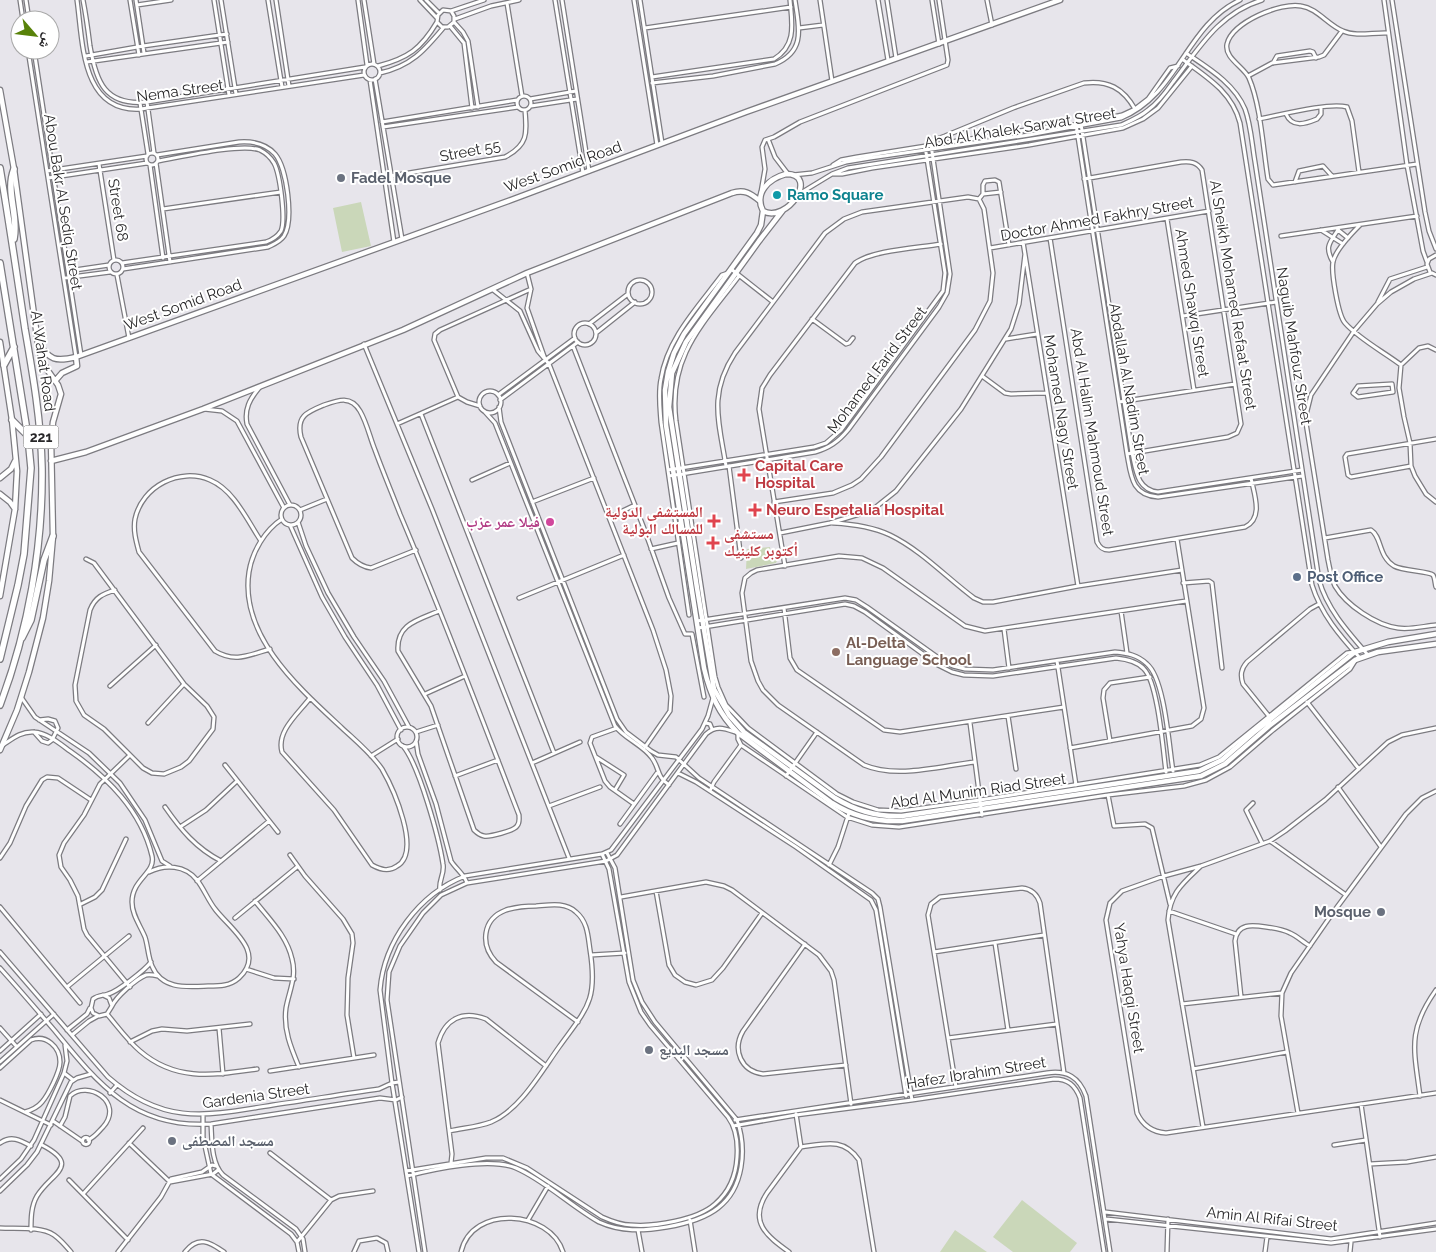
<svg xmlns="http://www.w3.org/2000/svg" width="1436" height="1252" font-family="Raleway,'Noto Naskh Arabic',sans-serif">
<style>
.green{fill:#cad7b9}
.lines{fill:none;stroke-linecap:round;stroke-linejoin:round}
.minor-casing{stroke:#7c7b80;stroke-width:5.5}
.tertiary-casing{stroke:#7c7b80;stroke-width:7}
.trunk-casing{stroke:#7c7b80;stroke-width:8}
.minor{stroke:#fff;stroke-width:3}
.tertiary{stroke:#fff;stroke-width:4.5}
.trunk{stroke:#fff;stroke-width:5.5}
.worship-dot{fill:#6b7280;stroke:#fff;stroke-width:2}
.culture-dot{fill:#0f9aa8;stroke:#fff;stroke-width:2}
.health-dot{fill:#e0444e;stroke:#fff;stroke-width:2}
.hotel-dot{fill:#d1479c;stroke:#fff;stroke-width:2}
.service-dot{fill:#5c6f8a;stroke:#fff;stroke-width:2}
.education-dot{fill:#8d6e63;stroke:#fff;stroke-width:2}
.labels{text-anchor:middle;dominant-baseline:central;stroke-width:4;stroke-linejoin:round;paint-order:stroke}
.shield{fill:#fff;stroke:#686869;stroke-width:1}
.shield-label{font-size:14px;font-weight:bold;fill:#282729}
.street-label{font-size:15px;fill:#282729;stroke:#fff}
.worship-label{font-size:15px;font-weight:bold;fill:#5b616d;stroke:#fff;text-anchor:start}
.culture-label{font-size:15px;font-weight:bold;fill:#0d838f;stroke:#fff;text-anchor:start}
.health-label{font-size:15px;font-weight:bold;fill:#be3a42;stroke:#fff;text-anchor:start}
.hotel-label{font-size:15px;font-weight:bold;fill:#b23c85;stroke:#fff;text-anchor:end}
.service-label{font-size:15px;font-weight:bold;fill:#4e5e75;stroke:#fff;text-anchor:start}
.education-label{font-size:15px;font-weight:bold;fill:#785e54;stroke:#fff;text-anchor:start}
</style>
<rect width="100%" height="100%" fill="#e7e5eb"/>
<path class="green" d="M361,202L371,246L342,252L333,208Z
M770,547L771,557L779,556L776,563L746,569L747,549Z
M1022,1200L1077,1243L1070,1252H1013L993,1237Z
M955,1230L987,1252H940Z"/>
<g class="lines">
<defs>
<path id="minor" d="M20,0L23,20
M26,0L29,20
M77,0C83,42 81,113 141,109L364,75
M83,0C86,15 88,30 90,46C96,82 105,106 147,102L365,67
M130,0L139,55
M136,0L144,53
M214,0L229,95
M221,0L236,94
M268,0L282,87
M276,0L289,86
M358,0L367,65
M364,0L374,64
M420,0L437,18
M426,0L439,13
M555,0L583,173
M562,0L589,171
M634,0L657,145
M640,0L662,143
M820,0L832,81
M878,0L888,60
M887,0L896,58
M932,0L939,44
M987,0L992,25
M1384,0L1407,165L1423,251L1427,262
M1392,0L1425,212L1429,231L1436,249
M507,3L522,96
M137,5L171,0
M451,11L484,0
M455,19L491,6L519,0
M454,22L448,27H442L437,22L438,15L443,10L451,11L454,16V22L463,32L468,41L478,107
M450,26L464,43L472,108
M645,28L791,7
M799,28L823,25
M1388,33C1374,32 1356,37 1343,31C1328,25 1317,8 1301,6C1281,2 1232,22 1227,44C1224,58 1244,67 1249,78C1261,106 1263,149 1268,179L1273,185L1417,164
M28,50L76,357
M34,50L81,355
M1186,53C1208,68 1234,83 1245,109C1251,125 1252,145 1255,162L1319,580C1327,609 1348,632 1368,655
M86,56L143,46L227,34
M1182,59C1207,77 1232,92 1240,123L1312,585C1321,614 1340,636 1360,658
M87,62L228,42
M1273,63L1277,56L1310,51L1313,52L1316,58
M364 72a8 8 0 1 1 16 0a8 8 0 1 1-16 0Z
M378,66C408,58 421,49 437,22
M380,73C411,66 424,51 444,27
M1248,76L1272,63L1319,57L1324,55L1342,31
M652,77L774,59C797,45 792,23 790,0
M375,79L402,239
M370,80L394,242
M652,83L713,76L775,64C806,51 799,28 795,0
M517 103a7 7 0 1 1 14 0a7 7 0 1 1-14 0Z
M530,99L576,91
M147,102L154,153
M140,103L148,154
M531,106L577,99
M1286,114C1292,128 1305,124 1317,119L1321,114V108
M1259,119C1280,115 1329,102 1347,107L1352,121L1359,172
M382,122L517,100
M1076,124L1127,454C1131,475 1131,495 1158,497L1302,476
M1081,124L1132,453C1136,470 1137,490 1158,492L1302,470
M383,127L518,107
M768,139L775,157L788,174
M934,144L937,139L945,136L1013,108L1084,83C1108,80 1123,88 1135,109
M146 159a6 6 0 1 1 12 0a6 6 0 1 1-12 0Z
M156,163L170,262
M99,164L114,260
M150,165L163,258
M833,165L841,160L857,157L1038,128L1081,124L1122,115L1135,109L1148,99L1170,68L1178,66
M47,171L147,156
M833,174H842L872,168L1029,145L1123,128L1143,119L1158,108L1192,66
M793,175L812,173L846,162L870,158L1029,135L1121,118C1179,94 1185,26 1240,0
M385,177L505,157C528,145 527,134 525,110
M48,178L147,163
M1084,179L1181,162C1190,161 1197,162 1202,170L1241,424L1237,433L1228,437L1127,454
M1295,182L1299,171L1323,166L1332,176
M761,192L765,169L762,147L765,140L774,137L800,122L947,65L948,60L939,0
M799,194L832,174L848,168L1121,125C1130,121 1140,117 1148,110C1158,103 1166,92 1173,82C1199,48 1219,13 1262,0
M983,194V185L985,181L995,180L999,182L1009,245
M979,199L983,194L1001,192
M163,209L281,192
M1167,219L1194,390
M1360,225C1352,233 1335,251 1333,262C1331,272 1338,315 1345,323C1359,339 1384,352 1401,365
M1321,230L1343,244
M1338,230L1348,238
M1281,236L1417,216
M1050,238L1097,542C1100,548 1103,550 1109,550L1245,527C1264,518 1254,494 1251,478
M1023,242L1078,586
M990,248L1209,211
M1436,255L1429,259L1427,264L1430,272L1436,275
M109 267a7 7 0 1 1 14 0a7 7 0 1 1-14 0Z
M1333,262C1323,245 1332,241 1339,228
M122,263L266,242C272,240 277,237 281,231C286,220 280,174 274,163C271,158 266,153 260,150C241,143 181,157 158,161
M123,269L268,247C274,244 280,242 284,236C294,220 287,168 275,154C266,144 253,141 239,142L157,155
M731,269L773,302
M68,271L109,265
M527,273L531,289L527,308L545,359
M1432,273L1414,279L1391,292L1377,304L1354,331L1311,395L1306,415V423L1328,560C1330,569 1331,578 1335,586C1346,605 1376,625 1398,628C1410,630 1424,626 1436,625
M117,275L129,338
M739,276C703,324 668,356 676,421L715,677L718,687L726,705L748,728L837,794L853,802L878,810L901,811L980,800L1200,765L1219,757L1347,653L1354,652
M64,278L110,272
M628 292a12 12 0 1 1 24 0a12 12 0 1 1-24 0Z
M492,289L520,311L538,351L549,364L653,630L666,670L671,696L670,711L645,747
M1378,302L1390,279L1427,267
M1183,316L1276,302
M812,319L846,344L849,343L853,338
M574 334a11 11 0 1 1 22 0a11 11 0 1 1-22 0Z
M589,324L628,294
M596,333L635,302
M1006,339L1037,334
M364,344L432,509L569,858
M573,346L645,531L669,598L685,634H692L704,697
M1436,350L1428,346L1419,348L1401,365L1399,388L1404,417L1410,443L1411,466L1415,476L1426,494L1436,502
M982,376L1005,393L1011,394L1046,393
M1392,384L1393,392L1358,397L1353,393L1358,386Z
M259,388C250,399 244,409 247,424L290,505
M479 402a11 11 0 1 1 22 0a11 11 0 1 1-22 0Z
M498,395L575,338
M500,400L578,342
M1119,402L1235,384
M480,406L467,402L458,397L434,340L435,334L440,330L531,289
M499,407L501,422L617,719L626,732L651,751L658,755L676,757L699,778L872,893L878,899L880,907L912,1100
M204,409L222,411L237,421L284,508
M485,412L495,423L615,726C625,739 643,745 652,758C660,769 656,776 669,785
M421,414L554,753
M397,424L458,397
M726,466C719,422 708,394 735,353L825,233L844,219L862,212L968,197L979,199L984,209L993,273L990,301L975,330L881,457L861,479L852,485L833,493L774,502
M729,466L741,558
M1411,466L1351,477L1348,475L1345,457L1347,454L1436,439
M668,470L814,447L826,443L841,430L943,291L945,273L925,146
M669,476L815,452C829,448 838,442 848,430L939,307L947,293L950,274L931,145
M472,480L510,463
M532,502L594,478
M281 515a10 10 0 1 1 20 0a10 10 0 1 1-20 0Z
M300,510L327,499
M610,517L635,505
M282,519C265,530 252,552 249,572C239,636 300,689 342,728C356,741 371,753 382,769C393,788 422,852 397,866C389,872 381,870 372,865L334,810L282,752C276,731 299,713 310,698
M298,522L306,546L328,593L354,637L384,681L409,727
M833,523C853,524 873,527 890,535C921,550 947,578 974,598L983,602H993L1078,586L1182,570
M290,525L322,597L345,637L377,685L401,730
M780,533L830,523L863,513L876,507L896,491L961,409L1011,329L1019,304L1025,254
M1325,538L1371,530C1382,537 1378,556 1394,566C1403,571 1429,571 1433,575C1435,578 1435,584 1436,587
M261,541C247,520 234,490 210,480C180,467 142,486 135,519C133,530 136,541 139,552L215,651C235,663 249,655 270,649
M651,549L678,543
M416,550L371,568C363,567 358,564 352,558L301,437C296,416 307,412 324,405C338,400 351,395 360,411C367,423 370,438 375,450C383,472 392,493 400,514C442,613 480,714 519,815C519,819 520,823 517,826C514,831 489,837 484,836C479,835 477,833 474,830L431,706L398,651C396,624 418,620 439,611
M86,559L94,563L184,684L207,706L214,717L213,729L189,761L181,767L164,774L152,773L143,768L104,729L84,715L76,701L75,685L90,610C95,597 103,594 115,590
M785,566L759,409L762,388L770,375L855,263C873,250 918,248 941,244
M1183,583L1209,581L1212,583L1222,668
M519,598L624,555
M784,608L790,658L797,670L884,730L900,732L1064,707
M1121,611L1127,653
M689,615L661,422C660,408 658,393 661,379C667,339 698,307 722,275L728,273
M697,621L845,598L856,600L867,607L940,659L953,666L965,669L993,670L1115,652C1127,653 1138,655 1147,664C1165,679 1169,747 1173,771
M698,628L845,604L854,606L865,612L938,665L952,672L964,675L993,676L1116,658C1126,659 1137,661 1144,669C1158,683 1163,750 1166,772
M1004,629L1009,668
M1057,661L1076,785
M110,686L156,645
M425,694L465,676
M21,697L35,717L89,753L120,783L145,820L162,861L170,866
M1307,702L1359,769
M1268,715L1243,684C1240,675 1241,669 1247,662L1310,609L1319,604
M1008,716L1016,769
M148,723L184,684
M706,723L710,724L712,729
M970,723L982,815
M397 737a10 10 0 1 1 20 0a10 10 0 1 1-20 0Z
M617,728L592,737L590,743L605,781L610,787L634,804
M1436,728L1402,735L1388,742L1325,800L1285,831L1270,841L1201,866L1164,876L1122,891L1110,903L1106,920L1137,1113C1143,1126 1152,1132 1166,1133L1436,1093
M34,732L42,741L48,743L52,740L58,728L55,721L48,719L39,720
M416,732L438,725
M416,741L418,754L436,804L451,861C456,869 464,874 467,883
M1110,741L1103,698L1104,690L1110,683L1150,677
M3,745C12,739 21,731 34,732C47,733 59,743 70,751C107,777 141,810 152,856C156,873 132,879 132,902C132,915 140,925 145,937C148,946 148,957 152,966C162,990 187,987 208,986C220,986 230,986 239,978C267,952 229,928 215,909C208,900 204,889 197,880C185,865 165,864 149,872
M403,746C419,765 439,838 443,864C445,874 438,881 440,890
M1070,748L1192,726L1201,719L1204,708L1177,539
M129,756L100,784L84,815L64,843L59,855L61,867L70,880L78,896L84,929L87,935L130,987
M371,756L398,739
M596,757L624,775L615,790
M975,762C940,766 897,779 864,765L778,705L763,690L758,681L751,661L742,593L745,578L751,573L757,570L839,556L862,558L883,568L965,626L985,631L1186,601
M532,763L580,742
M225,765L278,832
M678,773L696,782L796,847L871,900L876,910L906,1096
M455,776L498,760
M786,776L817,732
M1338,787L1381,847
M710,791L714,782L741,745
M1108,795L1114,826L1145,824L1152,828L1170,904
M1253,803L1246,810L1262,843
M549,806L600,787
M165,807C181,830 196,848 221,861
M620,824L657,773
M180,827L206,810L237,781
M1270,841L1346,895
M290,855L305,876L343,919L352,934L353,943L348,978L347,1015L354,1058
M0,858L10,843L26,806L42,780L47,777L58,778L91,800
M829,865L838,847L849,813
M1201,866C1182,884 1170,893 1168,920L1203,1127
M197,881L269,821
M656,891L669,965L675,975L685,982L696,985L712,980L723,968L762,913
M621,897L706,882L724,886L732,890L819,955L831,971L834,980L851,1104
M255,901C269,919 287,936 292,959C297,977 289,991 286,1008C283,1029 291,1048 299,1067
M81,904L95,897L102,890L126,839
M0,907L80,1003
M1169,911L1236,934
M235,918L297,867
M995,943L1008,1030
M805,944L743,1031C732,1050 741,1071 763,1074L846,1065
M0,952L108,1077C164,1126 206,1116 273,1105C308,1100 343,1094 379,1089L392,1083L399,1082
M934,952L1044,935
M591,955L625,953
M0,968C19,989 37,1010 55,1031C99,1085 135,1129 211,1124L380,1098L396,1100L402,1097
M246,969L274,978L294,979
M67,987L129,936
M103,995L109,998L112,1006L107,1014L99,1016L93,1013L91,1008L93,999C98,995 102,996 108,994C117,992 145,970 151,962
M1241,997L1235,941C1237,923 1252,925 1266,927C1274,928 1282,929 1290,933C1297,936 1303,942 1310,946
M1182,1004L1282,993
M112,1006C116,997 136,979 146,975C150,974 154,975 158,976
M107,1014C118,1027 128,1041 140,1051C176,1082 214,1075 257,1069
M0,1028L17,1047
M219,1028L223,1074
M67,1030L87,1014L90,1008
M72,1035L89,1021L98,1016
M948,1038L1057,1024
M130,1042L152,1031L162,1029L187,1031L250,1024
M0,1051L41,1014
M0,1062L54,1014
M0,1068L31,1040C46,1034 60,1047 60,1062C60,1072 48,1095 42,1102C38,1107 32,1110 25,1112
M1193,1069L1287,1052
M270,1071L374,1055
M64,1073L73,1080
M956,1087L928,915L931,904L940,897L1022,888C1032,889 1037,894 1040,903L1064,1073
M110,1093L117,1085
M1420,1096C1414,1049 1407,1031 1436,990
M0,1100L51,1125
M1361,1104L1380,1237
M1298,1113L1281,1016L1282,993L1291,973L1332,914L1406,814L1422,798L1436,791
M203,1115V1137L211,1174L291,1234L297,1242L299,1252
M735,1120L1047,1073C1067,1070 1079,1077 1086,1096L1110,1252
M53,1121L82,1141
M211,1124C212,1140 211,1163 223,1175L296,1229L303,1239L305,1252
M60,1126L65,1117L70,1096C87,1079 125,1102 103,1127C98,1132 95,1137 88,1140
M733,1126L796,1115L912,1100L1054,1079C1068,1079 1075,1085 1080,1098L1104,1252
M450,1131C463,1128 478,1127 491,1122C520,1110 541,1072 559,1047C587,1008 598,1001 590,950C588,937 588,922 576,912C565,902 550,905 536,906C526,906 516,907 506,910C482,919 480,945 496,962L578,1022
M82.5 1141a3.5 3.5 0 1 1 7 0a3.5 3.5 0 1 1-7 0Z
M0,1143C11,1135 20,1140 31,1146
M129,1143L170,1182L213,1174L218,1170
M1334,1145L1366,1140
M801,1147C825,1144 843,1137 859,1160L874,1252
M270,1153L331,1200
M451,1163L452,1154L438,1043C445,1019 462,1010 486,1019L546,1066
M1370,1164L1407,1162L1436,1157
M406,1171L486,1158H503L527,1168L602,1217C611,1221 621,1225 631,1225C654,1227 697,1220 715,1204C729,1192 736,1175 737,1157C738,1143 736,1128 728,1117L650,1025L641,1012L629,982L609,869L602,854
M407,1176C434,1169 490,1157 516,1168C544,1180 571,1206 599,1222C621,1232 643,1231 667,1227C684,1224 704,1219 718,1208C744,1188 747,1149 737,1120L655,1022L642,1002L633,980L615,868L607,853
M0,1179L21,1159L34,1140L64,1073L67,1061L65,1045
M69,1180L128,1240
M0,1191L27,1165L37,1152L71,1082L77,1078L91,1074
M83,1194L143,1128
M1105,1212L1331,1239L1436,1223
M1106,1219L1331,1243L1436,1229
M528,1220L548,1186
M690,1220L695,1252
M0,1228C16,1229 40,1226 54,1235C61,1240 66,1246 71,1252
M31,1230C31,1219 31,1206 37,1196C51,1173 82,1166 42,1145
M638,1230L642,1252
M297,1242L331,1200L339,1196L373,1191
M118,1252L161,1197L171,1179L202,1172L212,1165L216,1166
M185,1252C198,1235 210,1242 224,1252
M354,1252L359,1241L377,1238L386,1243L388,1252
M419,1252L392,1083L380,990C384,941 419,894 465,876L602,854L611,850L702,729L708,716L713,698
M425,1252L387,1000L389,972L400,946L423,913L441,895L467,883L606,861L617,855L706,734C717,724 726,729 738,733V739L741,745L847,817L872,825L899,827L1108,795L1184,786L1206,780L1230,767L1273,730L1350,669L1355,661
M461,1252C472,1204 550,1210 563,1252
M789,1252C767,1236 748,1222 767,1193L801,1147L796,1114
M1167,1252L1168,1219
M1265,1252L1267,1237
M1350,1252L1351,1242"/>
<path id="tertiary" d="M0,90L14,169L39,351L46,368L58,385L61,394L53,422L51,440L53,536L49,581L43,618L29,672L17,710L0,750
M786,174C820,174 787,224 763,211C754,193 768,179 786,174Z
M783,210L759,241L686,342L672,373L669,407L697,588L714,689L729,715L744,732L835,798C856,811 878,817 902,816L1199,771L1222,760L1253,733L1355,652L1388,642L1436,634
M763,211L761,225L757,233L684,334L674,353L668,372L665,390L666,425L704,668C710,694 719,714 738,733L832,803C854,817 876,822 902,821L1201,776L1225,764L1269,726L1355,660L1378,652L1436,644
M0,342L12,420L17,471L15,509L0,596
M38,343C50,360 55,362 76,357L511,200L746,112L1060,0
M55,381L62,373L77,366L76,357
M51,461L86,452L203,409L403,330L527,273L732,193C744,189 750,193 760,201
M0,478L11,469L15,461
M0,494L10,502L15,509"/>
<path id="trunk" d="M0,168C9,221 17,275 25,329C33,375 41,421 42,468C43,547 28,631 0,705
M14,169C5,192 19,215 14,239
M0,263L28,437L31,468L24,554L18,585L0,659
M4,365L14,347
M12,420L28,436
M22,638L31,620L44,560L53,536"/>
</defs>
<use href="#minor" class="minor-casing"/>
<use href="#tertiary" class="tertiary-casing"/>
<use href="#trunk" class="trunk-casing"/>
<use href="#minor" class="minor"/>
<use href="#tertiary" class="tertiary"/>
<use href="#trunk" class="trunk"/>
</g>
<g class="worship-dot">
<circle cx="341" cy="178" r="5"/>
<circle cx="1381" cy="912" r="5"/>
<circle cx="649" cy="1050" r="5"/>
<circle cx="172" cy="1141" r="5"/>
</g>
<circle class="culture-dot" cx="777" cy="195" r="5"/>
<g class="health-dot">
<path d="M741.5 467.5h5v5h5v5h-5v5h-5v-5h-5v-5h5z"/>
<path d="M752.5 502.5h5v5h5v5h-5v5h-5v-5h-5v-5h5z"/>
<path d="M711.5 513.5h5v5h5v5h-5v5h-5v-5h-5v-5h5z"/>
<path d="M710.5 535.5h5v5h5v5h-5v5h-5v-5h-5v-5h5z"/>
</g>
<circle class="hotel-dot" cx="550" cy="522" r="5"/>
<circle class="service-dot" cx="1297" cy="577" r="5"/>
<circle class="education-dot" cx="836" cy="652" r="5"/>
<g class="labels">
<rect class="shield" x="23.5" y="425.5" width="35" height="23" rx="4"/>
<g class="shield-label">
<text x="41" y="437">221</text>
</g>
<g class="street-label">
<text transform="translate(180 91) rotate(-8)">Nema Street</text>
<text transform="translate(1020 128) rotate(-9)">Abd Al Khalek Sarwat Street</text>
<text transform="translate(470 151) rotate(-11)">Street 55</text>
<text transform="translate(563 167) rotate(-20)">West Somid Road</text>
<text transform="translate(63 202) rotate(81)">Abou Bakr Al Sediq Street</text>
<text transform="translate(118 210) rotate(81)">Street 68</text>
<text transform="translate(1097 219) rotate(-10)">Doctor Ahmed Fakhry Street</text>
<text transform="translate(1233 295) rotate(81)">Al Sheikh Mohamed Refaat Street</text>
<text transform="translate(1192 303) rotate(81)">Ahmed Shawqi Street</text>
<text transform="translate(183 305) rotate(-20)">West Somid Road</text>
<text transform="translate(1294 346) rotate(81)">Naguib Mahfouz Street</text>
<text transform="translate(43 361) rotate(82)">Al Wahat Road</text>
<text transform="translate(877 370) rotate(-53)">Mohamed Farid Street</text>
<text transform="translate(1129 389) rotate(80)">Abdallah Al Nadim Street</text>
<text transform="translate(1061 412) rotate(81)">Mohamed Nagy Street</text>
<text transform="translate(1092 432) rotate(81)">Abd Al Halim Mahmoud Street</text>
<text transform="translate(978 791) rotate(-8)">Abd Al Munim Riad Street</text>
<text transform="translate(1129 988) rotate(81)">Yahya Haqqi Street</text>
<text transform="translate(976 1073) rotate(-9)">Hafez Ibrahim Street</text>
<text transform="translate(256 1096) rotate(-8)">Gardenia Street</text>
<text transform="translate(1272 1219) rotate(6)">Amin Al Rifai Street</text>
</g>
<g class="worship-label">
<text x="351" y="178">Fadel Mosque</text>
<text x="1371" y="912" text-anchor="end">Mosque</text>
<text x="659" y="1050">مسجد البديع</text>
<text x="182" y="1141">مسجد المصطفى</text>
</g>
<g class="culture-label">
<text x="787" y="195">Ramo Square</text>
</g>
<g class="health-label">
<text x="755" y="466">Capital Care<tspan x="755" dy="17">Hospital</tspan></text>
<text x="766" y="510">Neuro Espetalia Hospital</text>
<text x="703" y="512" text-anchor="end">المستشفى الدولية<tspan x="703" dy="17">للمسالك البولية</tspan></text>
<text x="724" y="534">مستشفى<tspan x="724" dy="17">أكتوبر كلينيك</tspan></text>
</g>
<g class="hotel-label">
<text x="540" y="522">فيلا عمر عزب</text>
</g>
<g class="service-label">
<text x="1307" y="577">Post Office</text>
</g>
<g class="education-label">
<text x="846" y="643">Al-Delta<tspan x="846" dy="17">Language School</tspan></text>
</g>
</g>
<g transform="translate(35 35) rotate(118)"><circle r="24" fill="#ffffff" stroke="#a9a9a9"/>
<path d="M0-4L9 19L0 12L-9 19Z" fill="#588209"/>
<text y="-8" font-size="14" font-weight="bold" text-anchor="middle" fill="#282729">ش</text>
</g>
</svg>
